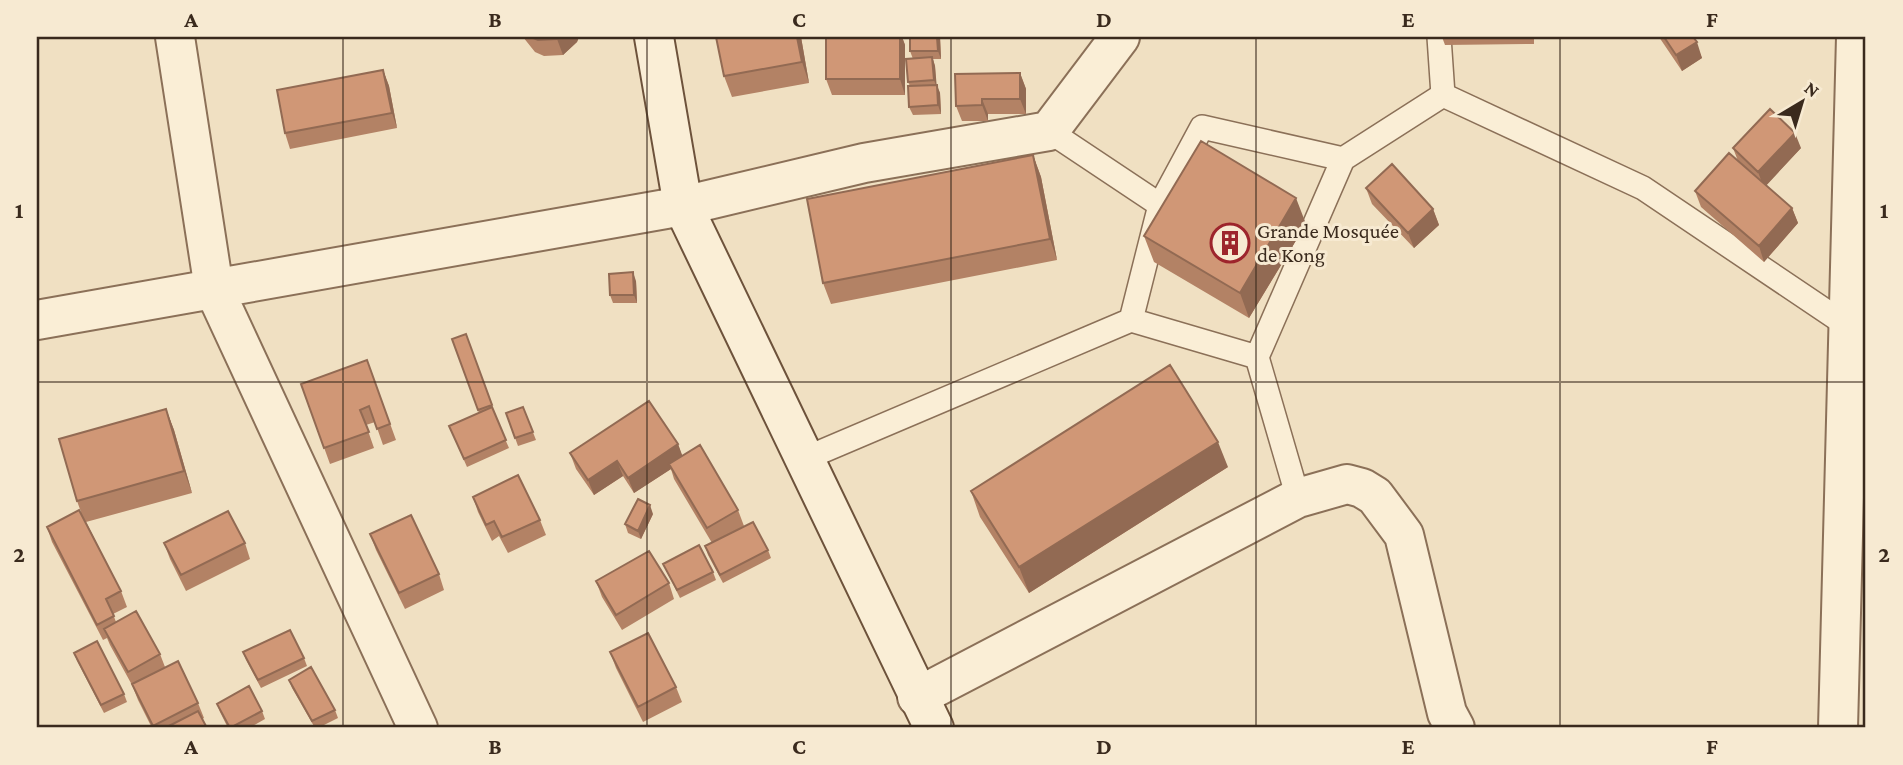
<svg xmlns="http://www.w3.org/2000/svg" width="1903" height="765" font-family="'Crimson Pro',serif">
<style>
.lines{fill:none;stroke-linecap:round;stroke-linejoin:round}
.lane-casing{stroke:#8b7058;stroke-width:26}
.street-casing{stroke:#8b7058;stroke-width:42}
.secondary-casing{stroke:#6d523b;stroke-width:42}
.lane{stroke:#faeed6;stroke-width:23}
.street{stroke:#faeed6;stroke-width:38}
.secondary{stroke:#faeed6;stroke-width:38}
.wall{fill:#b38265}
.shaded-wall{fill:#926a53}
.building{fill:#d09776;stroke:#926a53;stroke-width:2}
.grid{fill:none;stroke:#3a2a1d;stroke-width:2;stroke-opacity:0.55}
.labels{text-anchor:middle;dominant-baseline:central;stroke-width:6;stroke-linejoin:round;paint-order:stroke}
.poi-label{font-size:21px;fill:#3a2a1d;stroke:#f7ead2;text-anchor:start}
.neatline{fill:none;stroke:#3a2a1d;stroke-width:2.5}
.grid-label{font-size:23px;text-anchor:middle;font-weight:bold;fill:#3a2a1d}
</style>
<rect width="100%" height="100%" fill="#f0e0c2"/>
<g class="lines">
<defs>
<path id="lane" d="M1439,37L1443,95
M1443,95L1643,188L1848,326
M1049,131L1160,205
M1343,159L1257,357L1131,320L1160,205L1202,127L1343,159L1443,95
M1257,357L1298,498
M804,459L1131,320"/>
<path id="street" d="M175,37L214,289L418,728
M37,320L683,206L864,163L1049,131L1120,37
M917,697L1298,498L1347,484L1362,488L1375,496L1404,535L1447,713L1455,728
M1838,728L1856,37"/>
<path id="secondary" d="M654,37L683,206L934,728"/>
</defs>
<use href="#lane" class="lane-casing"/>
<use href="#street" class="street-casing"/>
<use href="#secondary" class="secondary-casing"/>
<use href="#lane" class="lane"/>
<use href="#street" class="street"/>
<use href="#secondary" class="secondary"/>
</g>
<path class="wall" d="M523,37H579L577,42L563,55L544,56L535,52Z
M716,37H801L809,83L732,97L724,76Z
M826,37H902L905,45V95H832L826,79Z
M910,37H940L941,59H933L935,66L936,85L940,93L941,114L913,115L909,107L910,86L908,82L913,59L910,51Z
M1442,37H1534V44L1445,45Z
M1659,37H1693L1702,58L1682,71Z
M383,70L389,86L397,128L290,149L285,133Z
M1020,73L1026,89V114H988V121H962L956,106Z
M1733,148H1801L1766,185L1792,208L1798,223L1764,262L1701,207L1695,191L1738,161Z
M1033,155L1041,177L1057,260L831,304L823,283Z
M1366,188L1433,209L1439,225L1414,248L1372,204Z
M1306,224L1249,318L1154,262L1144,236Z
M636,281L637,303H613L610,295Z
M466,334L494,414L509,448L467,467L449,426L479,413L452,339Z
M367,360L396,440L383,445L375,422L366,425L374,448L330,464L301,384Z
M523,407L536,440L518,446L506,413Z
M166,409L174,430L192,493L86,522L121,591L127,607L113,614L116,622L160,654L165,667L198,703L204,718L202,719L207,728H152L138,700L132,685L110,645L107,638L103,640L52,542L47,527L81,512L77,501Z
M678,444L682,456L738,510L744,526L730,534L768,550L771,558L723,583L708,555L705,546L712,543L674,479L671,469L634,493L623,476L594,495L576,469L570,453Z
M1228,467L1029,593L980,517L971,491Z
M473,497L540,520L546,535L508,553L499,536L492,541L478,512Z
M653,514L641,539L628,533L625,524Z
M370,534L439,574L444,590L405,609L376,550Z
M164,543H245L250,559L186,591L170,559Z
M663,564L713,572L716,580L680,598Z
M596,581L669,583L674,599L622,630L602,597Z
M243,652L304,658L307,666L261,688L246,660Z
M610,652L676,687L682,702L643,722L616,668Z
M74,653L124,694L127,702L104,713L77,661Z
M289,680L335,710L338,718L318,728H315L292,688Z
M217,704L262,711L265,719L249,728H228L220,712Z"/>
<path class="shaded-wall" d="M560,37H579L577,42L563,55L557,39Z
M797,37H801L809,83L802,62Z
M900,37H902L905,45V95L900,79Z
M937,37H940L941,59L938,51Z
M1697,42L1702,58L1682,71L1676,55Z
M932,57L935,66L937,89L934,80Z
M383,70L389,86L397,128L392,113Z
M1020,73L1026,89V114L1020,99Z
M937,85L940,93L941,114L938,105Z
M982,99L988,114V121L982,105Z
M1795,133L1801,148L1764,188L1758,172Z
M1033,155L1041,177L1057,260L1050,239Z
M1296,198L1306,224L1249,318L1240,293Z
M1792,208L1798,223L1764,262L1759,246Z
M1433,209L1439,225L1414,248L1408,233Z
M633,272L636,281L637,303L634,295Z
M166,409L174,430L192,493L184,471Z
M1218,442L1228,467L1029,593L1019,567Z
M678,444L684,460L669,464L671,469L634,493L628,478Z
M617,461L623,476L594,495L588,480Z
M650,505L653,514L641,539L638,531Z"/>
<path class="building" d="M531,37H560L557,39L538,40Z
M716,37H797L802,62L724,76Z
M826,37H900V79H826Z
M910,37H937L938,51H910Z
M1664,37H1693L1697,42L1676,55Z
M932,57L934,80L908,82L906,59Z
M383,70L392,113L285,133L277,90Z
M1020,73V99H982V105L956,106L955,74Z
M937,85L938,105L909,107L908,86Z
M1770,109L1795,133L1758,172L1733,148Z
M1201,141L1296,198L1240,293L1144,236Z
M1729,153L1792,208L1759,246L1695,191Z
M1033,155L1050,239L823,283L807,199Z
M1392,164L1433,209L1408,233L1366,188Z
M633,272L634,295H610L609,274Z
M466,334L492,405L478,410L452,339Z
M367,360L390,424L377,429L369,406L360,410L369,432L324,448L301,384Z
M1170,365L1218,442L1019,567L971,491Z
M649,401L678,444L628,478L617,461L588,480L570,453Z
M492,407L506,440L464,459L449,426Z
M523,407L533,432L515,438L506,413Z
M166,409L184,471L77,501L59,439Z
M700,445L738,510L707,528L669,464Z
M518,475L540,520L502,537L494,521L486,525L473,497Z
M638,499L650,505L638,531L625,524Z
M79,510L121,591L106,599L114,616L97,625L47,527Z
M228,511L245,543L181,575L164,543Z
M411,515L439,574L399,593L370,534Z
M753,522L768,550L720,575L705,546Z
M699,545L713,572L677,590L663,564Z
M649,551L669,583L616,615L596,581Z
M136,611L160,654L128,672L104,629Z
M290,630L304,658L258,680L243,652Z
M648,633L676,687L638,707L610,652Z
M97,641L124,694L101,705L74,653Z
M178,661L198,703L153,726L132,684Z
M311,667L335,710L312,721L289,680Z
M249,686L262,711L230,728L217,704Z
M198,711L207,728H165Z"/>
<path class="grid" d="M343,37V728M647,37V728M951,37V728M1256,37V728M1560,37V728M37,382H1866"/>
<defs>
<symbol id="building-ring" viewBox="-11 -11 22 22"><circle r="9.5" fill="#f7ead2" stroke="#9d252c" stroke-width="1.5"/><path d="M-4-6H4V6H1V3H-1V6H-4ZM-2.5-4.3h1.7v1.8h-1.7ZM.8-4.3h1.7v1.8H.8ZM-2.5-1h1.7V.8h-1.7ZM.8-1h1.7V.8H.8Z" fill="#9d252c"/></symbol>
</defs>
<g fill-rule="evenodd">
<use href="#building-ring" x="1208" y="221" width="44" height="44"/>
</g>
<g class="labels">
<g class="poi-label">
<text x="1257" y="231">Grande Mosquée<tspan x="1257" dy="24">de Kong</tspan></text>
</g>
</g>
<rect width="1903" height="765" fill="none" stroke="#f7ead2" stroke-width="77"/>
<g transform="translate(1802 102) rotate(38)" stroke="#f7ead2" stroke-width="5" paint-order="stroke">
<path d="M0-5L12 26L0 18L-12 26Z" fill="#3a2a1d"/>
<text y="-10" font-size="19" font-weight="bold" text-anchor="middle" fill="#3a2a1d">N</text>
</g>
<rect x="38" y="38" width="1826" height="688" class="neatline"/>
<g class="grid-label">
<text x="191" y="27">A</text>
<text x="495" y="27">B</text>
<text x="799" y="27">C</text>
<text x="1104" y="27">D</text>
<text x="1408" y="27">E</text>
<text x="1712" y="27">F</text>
<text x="19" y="218">1</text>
<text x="1884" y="218">1</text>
<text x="19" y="562">2</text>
<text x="1884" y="562">2</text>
<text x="191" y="754">A</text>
<text x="495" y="754">B</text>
<text x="799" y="754">C</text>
<text x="1104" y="754">D</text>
<text x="1408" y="754">E</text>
<text x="1712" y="754">F</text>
</g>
</svg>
